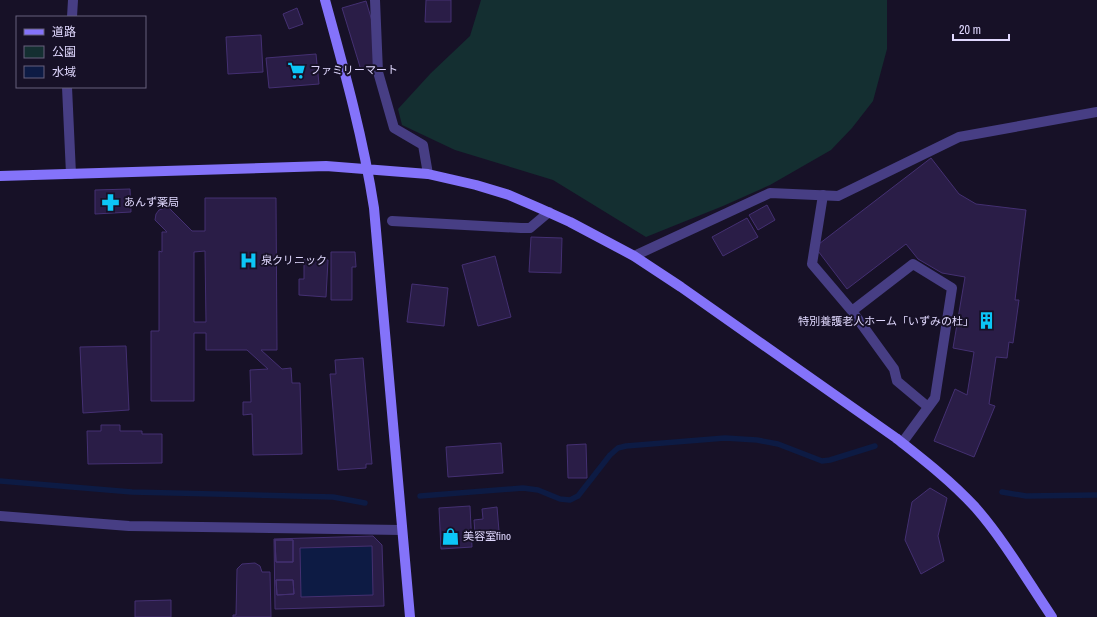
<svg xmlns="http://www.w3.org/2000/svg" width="1097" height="617" font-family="'Archivo Narrow','Noto Sans JP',sans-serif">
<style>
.green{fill:#142f31}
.water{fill:#0d1b44}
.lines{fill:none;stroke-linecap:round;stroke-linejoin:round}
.stream{stroke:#0d1b44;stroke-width:5.5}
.building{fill:#2a1d47;stroke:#443072;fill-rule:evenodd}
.lane{stroke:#473e84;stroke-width:10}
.street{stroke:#473e84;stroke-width:10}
.secondary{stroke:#8473fa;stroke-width:10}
.labels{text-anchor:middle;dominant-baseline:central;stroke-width:4;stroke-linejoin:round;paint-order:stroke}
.poi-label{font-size:11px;fill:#e0d8fe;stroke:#171127;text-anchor:start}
</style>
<rect width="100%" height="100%" fill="#171127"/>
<path class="green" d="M481,0H887V49L873,101L852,128L831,150L770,185L723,206L646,237L553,180L455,150L402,125L398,109L431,73L470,36Z"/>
<path class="water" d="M372,546L373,595L301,597L300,548Z"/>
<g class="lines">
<path class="stream" d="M0,481L132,492L333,497L365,503
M1002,492L1026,496L1097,495
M420,496L523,488L538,490L560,499L570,500L578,496L610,455L618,448L626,446L725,438L757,440L778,444L822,461L830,460L875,446"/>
</g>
<path class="building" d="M426,0H451V22H425Z
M366,1L372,21L374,66L361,70L342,8Z
M297,8L303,24L289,29L283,14Z
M261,35L263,72L228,74L226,37Z
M316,54L319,84L269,88L266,58Z
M931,158L959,194L976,204L1026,210L1015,300H1019L1013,343L1009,342L1007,358L996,357L989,404L995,406L974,457L934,441L955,389L967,395L974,352L953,348L965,277L942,273L918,259L906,244L847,289L815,247Z
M130,189L131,212L95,214V190Z
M205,198H276L277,350H261L282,369L291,368L292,383H300L302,454L253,455L252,414L243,415V402H251L250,370L268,369L247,350H206V333H194V401H151V331H159V251L162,252V232H167L155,220L156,214L159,210L168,207L192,231H205ZM205,251L206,322H194V252Z
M767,205L775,220L758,230L749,215Z
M747,218L758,237L723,256L712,237Z
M531,237L562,238L561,273L529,272Z
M331,252H355L356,267H352V300H331Z
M495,256L511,317L478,326L462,265Z
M304,259L328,260L326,297L299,295V279H304Z
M412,284L448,288L444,326L407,322Z
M126,346L129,410L83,413L80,347Z
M363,358L372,464H366V468L338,470L330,374H336L335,360Z
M101,425H120V431H142V434H162V463L88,464L87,431H101Z
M501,443L503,473L448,477L446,447Z
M586,444L587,478H568L567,445Z
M930,488L947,498L938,536L944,561L921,574L905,540L912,502Z
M470,506L472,547L441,549L439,508Z
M497,507L499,531L475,534L474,520L483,519L482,509Z
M373,536L382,545L384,606L275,609L274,539ZM275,540H293V562H276ZM372,546L373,595L301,597L300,548ZM276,580H293L294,594L277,595Z
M275,540H293V562H276Z
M255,563L260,566L262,572H270L271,617H233V615H236L237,569L242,564Z
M276,580H293L294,594L277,595Z
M171,600V617H135V601Z"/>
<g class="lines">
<path class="lane" d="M72,17L73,0
M67,87L71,174
M823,195L812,264L852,311
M902,443L935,398L952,288L913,264L852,311L894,369L897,381L928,407"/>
<path class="street" d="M375,0L378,72L394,128L423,145L428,174
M392,221L521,228H530L549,212
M634,256L770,193L838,196L959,137L1097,112
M0,516L129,526L401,530"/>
<path class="secondary" d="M325,0C344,69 363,137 374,208L410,617
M0,176L326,166L428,174L476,185L509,195L539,208L570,222L634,256L681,287L896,438C924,460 951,481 975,507C1004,540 1027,580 1052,617"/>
</g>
<defs>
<symbol id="supermarket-bare" viewBox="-9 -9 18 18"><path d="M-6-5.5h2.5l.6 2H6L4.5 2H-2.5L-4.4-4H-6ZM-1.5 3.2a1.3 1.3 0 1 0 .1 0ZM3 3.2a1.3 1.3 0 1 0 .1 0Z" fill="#0cc6f6" stroke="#171127" stroke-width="2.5" paint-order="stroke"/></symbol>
<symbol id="pharmacy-bare" viewBox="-9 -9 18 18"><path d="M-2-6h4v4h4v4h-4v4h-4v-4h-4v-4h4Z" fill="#0cc6f6" stroke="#171127" stroke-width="2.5" paint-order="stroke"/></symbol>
<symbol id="hospital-bare" viewBox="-9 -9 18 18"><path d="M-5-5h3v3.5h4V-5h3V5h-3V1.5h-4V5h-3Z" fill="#0cc6f6" stroke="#171127" stroke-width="2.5" paint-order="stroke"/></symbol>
<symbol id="building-bare" viewBox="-9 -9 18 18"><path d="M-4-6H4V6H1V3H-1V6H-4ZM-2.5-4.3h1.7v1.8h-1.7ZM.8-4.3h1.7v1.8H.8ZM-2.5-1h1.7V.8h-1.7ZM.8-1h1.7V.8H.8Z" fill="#0cc6f6" stroke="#171127" stroke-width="2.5" paint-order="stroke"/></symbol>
<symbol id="shop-bare" viewBox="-9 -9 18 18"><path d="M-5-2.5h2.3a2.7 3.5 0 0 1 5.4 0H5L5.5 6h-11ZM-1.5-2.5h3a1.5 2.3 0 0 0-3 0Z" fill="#0cc6f6" stroke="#171127" stroke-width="2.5" paint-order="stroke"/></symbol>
</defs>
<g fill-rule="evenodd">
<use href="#supermarket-bare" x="284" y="58" width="25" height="25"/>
<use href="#pharmacy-bare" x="98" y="190" width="25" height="25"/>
<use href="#hospital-bare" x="236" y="248" width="25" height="25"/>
<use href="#building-bare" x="974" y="308" width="25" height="25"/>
<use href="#shop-bare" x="438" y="524" width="25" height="25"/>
</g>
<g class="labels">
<g class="poi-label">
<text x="310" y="70">ファミリーマート</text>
<text x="124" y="202">あんず薬局</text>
<text x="261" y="260">泉クリニック</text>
<text x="974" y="321" text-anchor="end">特別養護老人ホーム「いずみの杜」</text>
<text x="463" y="536">美容室fino</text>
</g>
</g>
<rect x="16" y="16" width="130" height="72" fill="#171127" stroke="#67617d"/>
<rect x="24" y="29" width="20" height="6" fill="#8473fa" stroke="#67617d"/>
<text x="52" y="36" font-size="12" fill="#e0d8fe">道路</text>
<rect x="24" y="46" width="20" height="12" fill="#142f31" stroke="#67617d"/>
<text x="52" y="56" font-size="12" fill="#e0d8fe">公園</text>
<rect x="24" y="66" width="20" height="12" fill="#0d1b44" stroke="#67617d"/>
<text x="52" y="76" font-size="12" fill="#e0d8fe">水域</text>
<path d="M953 34v6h56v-6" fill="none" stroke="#e0d8fe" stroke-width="2"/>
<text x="959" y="34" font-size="12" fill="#e0d8fe" stroke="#171127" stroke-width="3" paint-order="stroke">20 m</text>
</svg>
